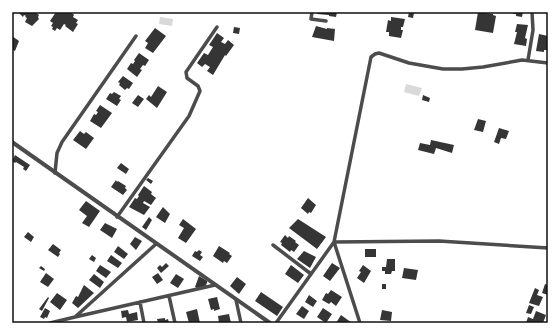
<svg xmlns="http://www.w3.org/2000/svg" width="560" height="335" font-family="Quicksand,sans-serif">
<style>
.water{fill:#d9d9d9}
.building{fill:#353535}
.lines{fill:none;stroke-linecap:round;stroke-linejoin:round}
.minor{stroke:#4c4c4c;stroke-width:3.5}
.tertiary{stroke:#4c4c4c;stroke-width:4}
.neatline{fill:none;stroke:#111;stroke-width:1.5}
</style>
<rect width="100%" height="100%" fill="#fff"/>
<path class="water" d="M160,17L173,19L172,26L159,24Z
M406,84L422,88L419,96L404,92Z"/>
<path class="building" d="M18,12H35L39,15L38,17L39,19L32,26L25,22L27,18L25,17L26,16L24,15L23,17Z
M56,12H73L72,13L74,15L73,17L78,20L76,23L78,24L73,32L65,26L66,25L64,24L60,30L57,28L55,31L52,29L53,27L51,26L53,23L50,21Z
M318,12H337L336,17L329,16V15L317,14Z
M409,12L414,13L413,18L408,17Z
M478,12L493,14V15L496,16L493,33L475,30Z
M514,12H523L522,17L516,16V14H513Z
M391,17L405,19L403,27H401V30H403L401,38L389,36V32H386L388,20L391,21Z
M517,24L528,25L525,38L527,39L526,46L514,44L517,32H515Z
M316,26L327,29V28L335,29L334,41L312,37Z
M234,27L240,28L239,34L233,33Z
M155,28L166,36L153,53L145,48L148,43L145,41Z
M217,33L224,38L221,42L225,44L228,40L234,45L226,56L225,55L213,75L207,71L210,67L205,64L202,67L197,63L204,53L208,55L213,47L209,45Z
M539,34L548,36V50H544V52L536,51Z
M12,36L19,41L15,51L13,50L12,52Z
M139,53L149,60L145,66L143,65L140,69L142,70L137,77L127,69L131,63L133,64L135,61L134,60Z
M123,76L133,83L129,89L127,88L125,90L119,85L120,83L118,82Z
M158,86L167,92L157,108L146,99L149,95L151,97Z
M114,92L121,96L119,99L121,100L117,106L106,99L110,93L112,94Z
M138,95L144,99L138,107L132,103Z
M423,95L430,98L429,102L422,100Z
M100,105L112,113L101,128L90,121L94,114L96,115L98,112L96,111Z
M478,119L486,121L483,132L474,130Z
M499,128L509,131L506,139L501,138L499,144L494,142Z
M80,131L84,134L86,132L94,138L86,149L73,140Z
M431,140L454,145L452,153L436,148L434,154L418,150L420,143L430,145Z
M15,155L30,165L26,171L23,169L24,167L16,162L15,163L12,161Z
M121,163L129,169L126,174L117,168Z
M148,178L153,181L151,184L146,180Z
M116,180L117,182L118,181L126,186L125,188L127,190L123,195L111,187Z
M144,186L152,192L151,194L156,198L151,205L144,201L143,203L150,207L144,215L129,207L135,198L137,199L139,196L138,195Z
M308,198L316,205L311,213L309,212L308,214L301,208Z
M86,201L100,211L89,227L82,223L87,216L79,210Z
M163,207L170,214L165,223L156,217Z
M149,217L152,220L146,230L142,227Z
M183,219L196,229L186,243L178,238L184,228L179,225Z
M298,219L326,237L317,249L289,228Z
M105,223L117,229L112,238L100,230Z
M28,232L34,237L31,242L24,237Z
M285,235L288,238L289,236L296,241L295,242L299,245L294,252L291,250L290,252L281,245L282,243L280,242Z
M135,237L142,241L136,250L130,244Z
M53,244L61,250L59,253L60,254L58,257L48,250Z
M118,246L128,254L124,259L114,252Z
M219,246L230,253L229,254L232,256L227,263L224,261L223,263L213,256Z
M365,249H376V257H365Z
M199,250L202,252L200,255L203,257L200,261L192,256L195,251L197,252Z
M304,251L316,257L310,268L297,259Z
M92,255L96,258L94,262L89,259Z
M111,255L122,263L118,268L107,261Z
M387,259H395V271H392L391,274H385V271H382V267H386Z
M166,263L169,266L161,273L157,268L160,265L162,267Z
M332,263L340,268L330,281L323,276Z
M100,265L111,272L106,278L96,271Z
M291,265L304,275L298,283L285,274Z
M363,265L371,271L364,283L357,278L361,272L359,271Z
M41,266L45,269L44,271L39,268Z
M404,268L418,270L416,280L402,278Z
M46,273L54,279L48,287L40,282Z
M158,273L163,280L157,284L152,277Z
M94,274L104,282L100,288L89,280Z
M176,274L184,279L178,288L170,283Z
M199,276L207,281V283L205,287L199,289L195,287Z
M237,277L246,284L239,294L230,286Z
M382,284H386V289H382Z
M545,284L548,285V295L542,293Z
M84,285L94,293L78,308L72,303L76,296L78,297Z
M535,288L539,290L537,295L543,297L539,306L529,303Z
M331,290L342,297L336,306L331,302L329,304L322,300L326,293L328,294Z
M261,292L283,307L277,316L255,301Z
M57,293L67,300L60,310L50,302Z
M309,295L317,301L313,307L305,302Z
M48,297L49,298L42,311L39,309Z
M217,297L220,309L214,311V309L211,310L208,299Z
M529,305L534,307L531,314L526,313Z
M302,306L309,311L304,319L296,314Z
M45,308L50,311L47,318L45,317L44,319L40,317Z
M323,308L332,314L326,323L317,317Z
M197,309L200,323H189L186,312Z
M128,310L129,314L137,312L138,320L127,322L126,317L122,318L121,311Z
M382,310L392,312L391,321L380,320Z
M536,311L546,315L543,323H526L528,317L533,319Z
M229,314L231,323H219L218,316Z
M341,315L352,323H336Z
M165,318V320L168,319L169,323H158L157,319Z"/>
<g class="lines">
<path class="minor" d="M312,12L311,19L326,21
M528,60L533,30L532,12
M55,173L57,153L62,142L136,36
M117,217L189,116L200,91L198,86L187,78L186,72L217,27
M334,242L439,241L548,248
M273,245L311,274
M169,296L175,323
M236,300L241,323
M140,302L144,323
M75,317L215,285
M50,323L75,317L156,244
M276,323L334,242
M360,323L334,242L371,57L375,54L379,53L409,63L443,69H462L483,67L522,60L548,63"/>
<path class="tertiary" d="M12,142L270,323"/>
</g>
<rect width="560" height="335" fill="none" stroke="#ffffff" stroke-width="26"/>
<rect x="13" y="13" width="534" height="309" class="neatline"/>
</svg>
